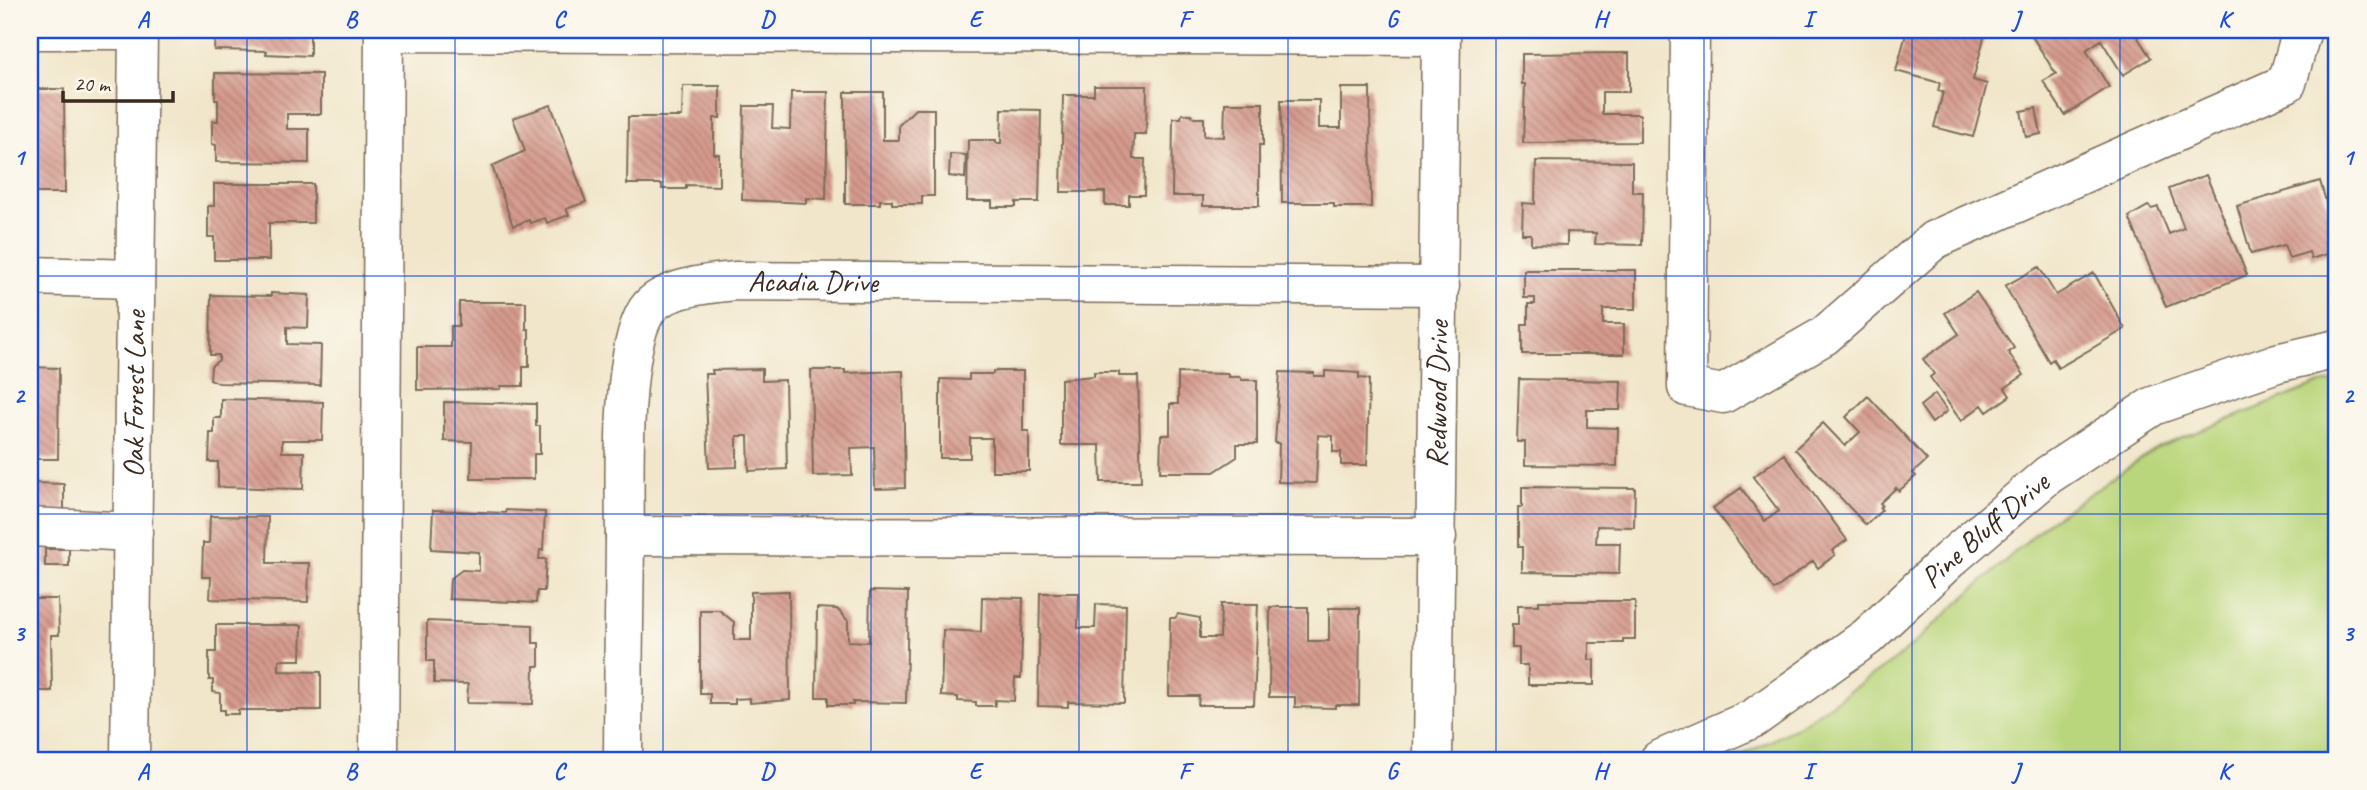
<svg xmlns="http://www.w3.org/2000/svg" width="2367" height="790" font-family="Caveat,sans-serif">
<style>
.green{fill:#bad67c;stroke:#7a804d;stroke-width:2}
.building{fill:url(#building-back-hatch)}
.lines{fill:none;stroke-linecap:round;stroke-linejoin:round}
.minor-casing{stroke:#7b6c5a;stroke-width:41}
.minor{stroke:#fff;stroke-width:38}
.grid{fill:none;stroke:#1d4ed8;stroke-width:2;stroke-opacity:0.55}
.labels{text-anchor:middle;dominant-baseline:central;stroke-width:5;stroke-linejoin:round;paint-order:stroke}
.street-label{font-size:30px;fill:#3b2a1e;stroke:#fbf7ec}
.neatline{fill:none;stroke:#1d4ed8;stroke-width:2.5}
.grid-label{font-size:23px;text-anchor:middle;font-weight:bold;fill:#1d4ed8}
</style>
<defs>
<pattern id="building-back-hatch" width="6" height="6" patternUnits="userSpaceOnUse" patternTransform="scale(1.75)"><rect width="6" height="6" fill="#d59a8d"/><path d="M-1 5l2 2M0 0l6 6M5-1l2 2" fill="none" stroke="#ae7e73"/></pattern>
</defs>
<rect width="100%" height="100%" fill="#fbf7ec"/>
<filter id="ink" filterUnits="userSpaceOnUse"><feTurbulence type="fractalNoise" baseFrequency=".0143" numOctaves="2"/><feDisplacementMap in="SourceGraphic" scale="14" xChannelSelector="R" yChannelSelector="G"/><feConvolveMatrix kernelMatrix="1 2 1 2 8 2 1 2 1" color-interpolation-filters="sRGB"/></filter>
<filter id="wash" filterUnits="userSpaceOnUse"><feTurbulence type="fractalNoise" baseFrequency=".00686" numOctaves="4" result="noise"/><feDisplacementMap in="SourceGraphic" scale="28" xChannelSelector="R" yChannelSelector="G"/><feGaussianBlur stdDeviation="1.57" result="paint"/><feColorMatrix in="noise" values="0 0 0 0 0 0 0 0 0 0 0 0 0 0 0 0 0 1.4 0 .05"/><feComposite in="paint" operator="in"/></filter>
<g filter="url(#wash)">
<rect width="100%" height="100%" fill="#f1e6ca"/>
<path class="green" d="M2337,381V760H1733L1796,728L1899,657L2048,522L2157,448L2316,385Z"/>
<g id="blocks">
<path class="building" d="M207,30H310V56L266,54L267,51L214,50L215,33H207Z
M1907,30H1967L1985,34L1973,80L1987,84L1973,137L1934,127L1943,92L1938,91L1940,83L1896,71Z
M2028,30H2133L2151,58L2123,75L2101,40L2086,50L2109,87L2065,115L2043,81L2056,74Z
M1629,53V92H1602V114H1640V142L1523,143L1525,84H1522V54Z
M215,73L321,74V114H287V129H309V163L216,162V145L212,144V121H218V100H215Z
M683,86H720V118H714V154H719V186L686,185V189H662V184H627L628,117H682Z
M1094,86H1147L1146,134H1134L1133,159H1145L1144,195H1129V205H1105V192H1061L1063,95H1094Z
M1341,88H1370L1371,207H1334V203H1282L1281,100H1319V128H1341Z
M30,89H64L65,193H30Z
M791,92H828L826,199L806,198V203L742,200L744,106H773L772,128L790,129Z
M845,92H883V140H899V125L915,109H934V196H922V204H892V200H880V204H845Z
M1225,103H1263V145H1259V206H1203V196H1172L1173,118H1181L1182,114H1191L1194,118H1204V136L1224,137Z
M551,105L586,202L566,209L569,215L547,223L545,218L530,223L529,220L513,226L492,166L525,151L513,118Z
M2036,108L2041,134L2026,137L2021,111Z
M1002,109L1041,110L1039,202H1016V207H992V201H967L968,140H996V143H1001Z
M950,154L966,155L965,178L949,176Z
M1536,161L1632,162V192H1643L1642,245L1595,244L1596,233L1567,232V245L1531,244V234H1522L1523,203L1535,204Z
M2206,175L2247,275L2166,307L2129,217L2148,206L2152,209L2158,207L2169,234L2184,228L2169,189Z
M2320,181L2337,240V251L2311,259L2309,252L2289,258L2284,245L2251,254L2237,206Z
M214,184H313V223H269V260H214V237H208V206H214Z
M2039,267L2056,295L2094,273L2125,329L2058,368L2053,359L2049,362L2005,286Z
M1524,270H1636V309H1603V324H1624V354H1522V324H1528V304H1535V298H1524Z
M1976,292L2014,348L2008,352L2024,375L2005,388L2010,396L1987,412L1982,405L1961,421L1930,377L1934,374L1923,359L1959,334L1945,313Z
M271,293L309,295L308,328L287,327V344L321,345L320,385L219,383L210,379L211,366L219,360V355H210L211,295L271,296Z
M459,302H526V329H529V367H523V386H501V389L417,390V347H451V326H459Z
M30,367L59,368L58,459H30Z
M762,369V381L785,380L787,469L749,471L748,436H737V467L709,468L705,374H713L712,370Z
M811,370H845V373L903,371L905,488L875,489L874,447L851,448L852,475L813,476Z
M993,371H1023V431H1029V471H992V438H970V458H940V379L969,380V374H993Z
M1325,371L1359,373V378L1369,379L1367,465H1341V452H1333V436L1318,435L1316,483L1278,482L1279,443H1275L1280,372L1314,373V376H1325Z
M1094,372H1119V376H1138L1141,482H1101L1100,445H1061V379L1094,376Z
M1178,373L1228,374V377H1241V380H1257V444H1237V457L1214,472H1160L1161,435H1170V404H1178Z
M1519,379L1621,381L1620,410H1587V427L1618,428L1617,466L1525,465V442H1517Z
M1935,394L1947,411L1932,423L1920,406Z
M1868,396L1927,460L1913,473L1916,476L1899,491L1896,488L1880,503L1882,505L1880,508L1882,510L1866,525L1795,449L1823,423L1845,446L1860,432L1846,417Z
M221,399L323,402L322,440H282V452H304L303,489L218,487V462H209L210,433H214V418H221Z
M444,402L536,404V426H540V454H534V479H471L472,442L444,441Z
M1784,454L1847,540L1832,551L1835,555L1818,568L1813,561L1774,590L1713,508L1741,488L1765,521L1779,511L1753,477Z
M35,483L64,484V510H35Z
M1522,487L1635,488L1634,527L1597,526L1596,543H1620L1619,574L1522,572V547H1518V507H1522Z
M433,510L505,513L506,510L545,512L543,550H540L539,559H546L544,591H537L536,603L449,599L450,579L462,570L479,571V552L431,549Z
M210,516L268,517L267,563H309L308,602L210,599L211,577H202L203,543H209Z
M45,549H69V566H45Z
M789,591L790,700L750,703V698L735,699V704H710V694H700V610H719L734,622V640H751V592Z
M870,591L908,592L906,703L853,702V705H828V697H816L817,608L837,609L841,613L848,621V641L869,642Z
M1040,593H1079L1078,628H1095L1096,604L1126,605L1124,703L1068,702V707L1038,706Z
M982,597L1023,598L1021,678H1015L1014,701L995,700V706H976V702L958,701V697L941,696L943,630L981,632Z
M30,599H58L59,635H51L52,691H30Z
M1539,601H1635V639H1623V643H1589V660H1594V685H1528V665H1519V648H1512V625H1518V605H1539Z
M1221,604H1258L1254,705H1198L1199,696H1169L1170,618H1175L1178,614L1200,618V638H1220Z
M1270,607H1308V641H1329V608H1360L1359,705H1335V708L1295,707V697H1269Z
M427,621L533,625V643H539V666H534L533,704L467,703L468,684L434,683V661H427Z
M216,625H302L301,660H279V671L321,672V710H238V714H224V710H220V693L213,692V680H209V652H216Z"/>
</g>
</g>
<g filter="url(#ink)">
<use href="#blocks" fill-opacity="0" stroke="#7b6c5a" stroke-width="2"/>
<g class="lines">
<defs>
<g id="minor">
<path d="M30,30H138"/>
<path d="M1690,30L1687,387L1723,394L1824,336L1934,240L2287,83L2302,30"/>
<path d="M384,32L1441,36"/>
<path d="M30,276L135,279"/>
<path d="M30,527L133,532"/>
<path d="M625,536L1437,537"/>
<path id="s1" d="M130,760L138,30"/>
<path d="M379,760L384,30"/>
<path id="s2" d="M623,760C623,687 624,615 625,542C625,489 619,352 647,310C662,288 711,283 736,281L1440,286"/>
<path id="s3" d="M1433,760L1441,30"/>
<path id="s4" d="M1659,760L1754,718L1867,637L1950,559L2048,475L2153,406L2277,363L2337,349"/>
</g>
</defs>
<use href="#minor" class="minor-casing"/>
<use href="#minor" class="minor"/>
</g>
</g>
<path class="grid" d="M247,30V760M455,30V760M663,30V760M871,30V760M1079,30V760M1288,30V760M1496,30V760M1704,30V760M1912,30V760M2120,30V760M30,276H2337M30,514H2337"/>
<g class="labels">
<g class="street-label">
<text stroke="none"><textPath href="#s2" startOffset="626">Acadia Drive</textPath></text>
<text stroke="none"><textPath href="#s1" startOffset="366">Oak Forest Lane</textPath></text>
<text stroke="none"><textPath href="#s3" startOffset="366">Redwood Drive</textPath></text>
<text stroke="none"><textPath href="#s4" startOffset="402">Pine Bluff Drive</textPath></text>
</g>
</g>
<rect width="2367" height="790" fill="none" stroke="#fbf7ec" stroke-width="77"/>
<path d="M63 91v10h110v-10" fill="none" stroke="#3b2a1e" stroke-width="3.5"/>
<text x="74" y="91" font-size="21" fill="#3b2a1e" stroke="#fbf7ec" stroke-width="5" paint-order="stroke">20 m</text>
<rect x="38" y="38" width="2290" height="714" class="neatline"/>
<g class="grid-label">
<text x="143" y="27">A</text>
<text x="351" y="27">B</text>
<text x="559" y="27">C</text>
<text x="767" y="27">D</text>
<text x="975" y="27">E</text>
<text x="1184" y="27">F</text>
<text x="1392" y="27">G</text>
<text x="1600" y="27">H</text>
<text x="1808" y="27">I</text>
<text x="2016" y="27">J</text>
<text x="2224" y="27">K</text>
<text x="19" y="165">1</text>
<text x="2348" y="165">1</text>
<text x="19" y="403">2</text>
<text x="2348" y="403">2</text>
<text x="19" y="641">3</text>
<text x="2348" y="641">3</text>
<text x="143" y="779">A</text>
<text x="351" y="779">B</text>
<text x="559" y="779">C</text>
<text x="767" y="779">D</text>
<text x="975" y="779">E</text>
<text x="1184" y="779">F</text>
<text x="1392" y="779">G</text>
<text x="1600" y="779">H</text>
<text x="1808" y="779">I</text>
<text x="2016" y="779">J</text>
<text x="2224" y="779">K</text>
</g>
</svg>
